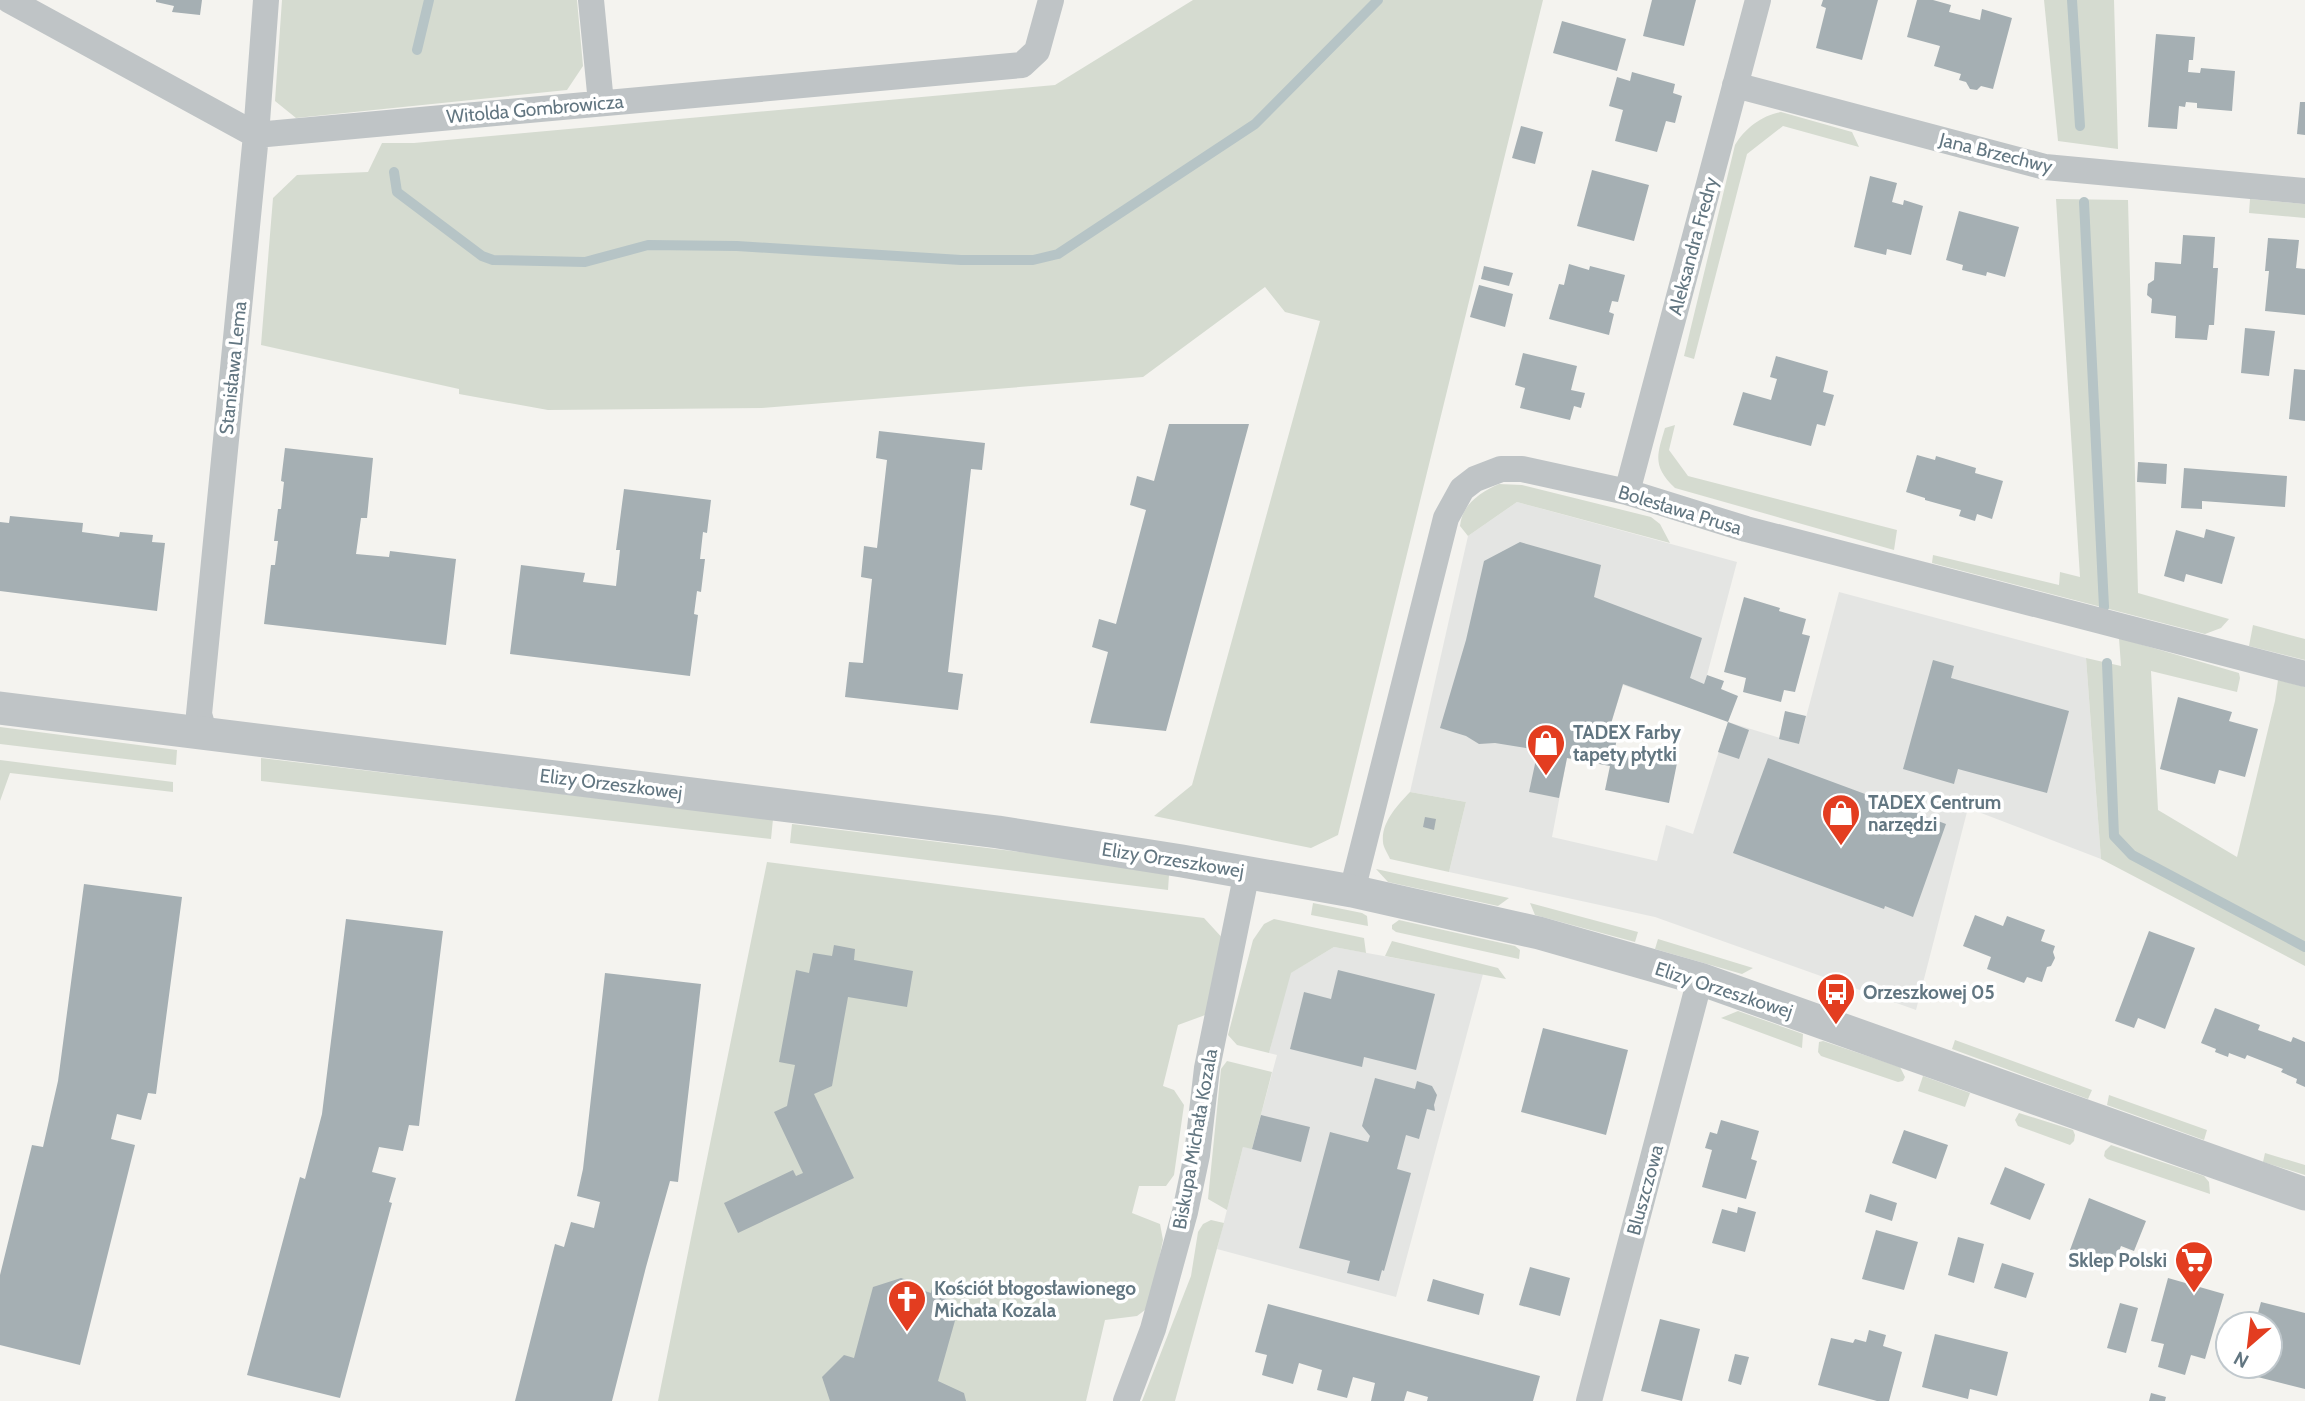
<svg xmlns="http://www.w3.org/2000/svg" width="2305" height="1401" font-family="Cabin,sans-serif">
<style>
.built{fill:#e4e5e3}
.green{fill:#d5dbd0}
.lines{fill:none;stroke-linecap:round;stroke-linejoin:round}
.stream{stroke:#b6c4c6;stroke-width:10}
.building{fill:#a5afb3}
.minor{stroke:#bfc4c6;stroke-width:26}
.tertiary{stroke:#bfc4c6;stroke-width:33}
.labels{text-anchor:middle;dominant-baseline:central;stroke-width:7;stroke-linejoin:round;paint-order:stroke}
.street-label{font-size:19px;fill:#627681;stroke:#fff}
.poi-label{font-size:19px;font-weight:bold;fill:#627681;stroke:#fff;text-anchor:start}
</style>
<rect width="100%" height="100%" fill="#f4f3ef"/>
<path class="built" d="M1517,502L1737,562L1707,675L1695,710L1623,685L1609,730L1618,732L1610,766L1567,758L1552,837L1657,861L1666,825L1693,834L1728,722L1799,744L1839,592L2086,658L2101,859L1968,808L1916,1010L1655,917L1449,872L1466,802L1410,792L1468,536Z
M1334,947L1483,974L1396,1297L1217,1249L1243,1147L1252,1148L1277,1055L1269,1053L1289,974Z"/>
<path class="green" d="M282,0H577L583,66L567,90L296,118L275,101Z
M1193,0H1543L1338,835L1311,848L1154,816L1192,785L1320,321L1285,312L1265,287L1143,377L762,408L548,410L459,394V389L261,345L273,198L297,175L368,172L382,143H414L1055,85Z
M2044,0H2114L2118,149L2058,141Z
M1781,112L1852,132L1859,147L1783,126L1747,154L1694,359L1684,356L1735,145C1744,129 1762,115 1781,112Z
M2056,199L2128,200L2138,593L2229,619L2221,628L2205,634L1932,563L1933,555L2059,585L2060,572L2080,577Z
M2250,199L2305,204V218L2249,213Z
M1675,425L1669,450L1688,476L1897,530L1894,550L1675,488C1652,466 1657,455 1665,428Z
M1499,484L1522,485L1651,517L1660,524L1670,543L1517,502L1468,536L1460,526C1462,504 1481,492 1499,484Z
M2253,625L2305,639V660L2249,646Z
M2119,638L2239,673L2240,678L2237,692L2151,671L2158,810L2237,857L2275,701L2278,680L2305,687V966L2101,859L2086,658L2121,666Z
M0,727L177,750L176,765L0,744Z
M261,758L773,819L771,839L261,781Z
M0,760L173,782V792L10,773L0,801Z
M1410,792L1466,802L1449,872L1390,859C1388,854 1383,847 1383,842C1381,822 1398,805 1410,792Z
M792,824L1076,859L1169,875L1168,890L790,843Z
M767,862L1204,918L1226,942L1208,1014L1178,1025L1163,1086L1174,1090L1184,1105L1174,1175L1166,1186H1139L1132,1213L1160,1224L1163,1240L1149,1307L1137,1316L1105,1320L1086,1401H658Z
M1376,869L1509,898L1498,906L1388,882Z
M1313,903L1362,913L1367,916L1368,926L1311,915Z
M1530,903L1638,932L1635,942L1535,915Z
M1274,919L1364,938L1366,953L1334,947L1291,973L1269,1053L1237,1045L1228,1035L1253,940L1264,924Z
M1399,920L1515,946L1520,950L1519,959L1396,932L1392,929V925Z
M1658,939L1753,968L1742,974L1655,949Z
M1392,941L1498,968L1506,979L1385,956Z
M1738,1011L1803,1034L1802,1048L1721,1018Z
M1955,1040L2092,1090L2088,1099L1952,1049Z
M1823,1041L1900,1067L1905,1077L1903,1081L1898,1082L1821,1056L1818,1052L1819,1042Z
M1227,1061L1272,1072L1252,1149L1243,1147L1227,1210L1208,1199L1221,1069Z
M1923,1076L1970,1093L1965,1107L1918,1091Z
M2109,1095L2207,1130L2204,1140L2107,1105Z
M2019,1113L2073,1130L2075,1135L2074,1141L2070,1145L2018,1126L2015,1120Z
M2111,1145L2204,1176L2209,1182L2210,1194L2107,1159L2104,1156L2105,1151Z
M2265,1153L2305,1165V1175L2263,1162Z
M1211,1220L1224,1223L1175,1401H1142L1191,1276L1198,1232L1203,1224Z"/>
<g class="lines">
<path class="stream" d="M2072,0L2080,126
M417,50L429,0
M394,172L397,192L482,256L493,260L585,262L648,245L737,246L961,260H1033L1058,254L1255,124L1378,0
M2084,202L2104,607
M2107,663L2114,836L2132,855L2305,947"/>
</g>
<path class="building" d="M156,0H202L200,15L172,12L174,6L156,2Z
M1652,0H1696L1684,46L1643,36Z
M1823,0H1878L1862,60L1816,48L1826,8L1821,6Z
M1917,0H1933L1951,5L1949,12L1980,20L1982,9L2012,18L1993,89L1981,86L1977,90L1970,89L1966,82L1959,80L1961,74L1934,66L1940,46L1907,37Z
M1562,21L1626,39L1617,71L1553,53Z
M2156,34L2195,37L2193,60H2189L2188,72L2200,73L2201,68L2235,71L2232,111L2197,108V103L2186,102L2185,107L2179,106L2177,129L2148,127Z
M1632,72L1675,84L1673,93L1682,96L1675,123L1666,121L1657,152L1615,141L1623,110L1609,106L1617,77L1630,81Z
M2300,102H2305V135L2297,134Z
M1521,126L1543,132L1535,164L1512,158Z
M1592,170L1649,185L1634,241L1577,226Z
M1870,176L1897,183L1892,202L1903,205L1904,200L1923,206L1911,255L1887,249L1886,255L1854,247Z
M1959,211L2019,227L2005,277L1987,272L1986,276L1962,270L1963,265L1946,260Z
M2183,235L2215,237L2213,268H2218L2214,325H2209L2207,340L2175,338L2176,316L2151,313L2152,299L2147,295L2148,284L2154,280L2155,262L2181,264Z
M2268,238L2299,240L2296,268L2305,269V315L2265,311L2269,271H2265Z
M1569,264L1589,270L1590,266L1625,275L1618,302L1612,301L1609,312L1614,314L1609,335L1549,319L1559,284L1564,285Z
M1484,266L1513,273L1509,286L1481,279Z
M1479,285L1513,294L1505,327L1470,317Z
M2245,328L2275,331L2269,376L2241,373Z
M1523,353L1577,366L1571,390L1585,393L1581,408L1574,406L1570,420L1520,408L1525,388L1515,385Z
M1776,356L1828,371L1823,392L1834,395L1825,426L1817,424L1811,446L1733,425L1743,392L1771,400L1777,379L1770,377Z
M2294,369L2305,370V421L2289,419Z
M1169,424H1249L1166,731L1090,723L1108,652L1092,647L1099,619L1116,624L1146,510L1130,505L1137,476L1154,481Z
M879,431L985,443L982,470L971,469L948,672L963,674L958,710L845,697L849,662L863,663L872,579L861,577L864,546L877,548L887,460L876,458Z
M285,448L373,458L367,518H361L356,554L389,557L390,551L456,559L446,645L264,624L271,565H275L278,541H274L278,509H281L284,482L281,481Z
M1917,455L1935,460L1936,456L1976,468L1975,473L2003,481L1992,519L1977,514L1975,521L1959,516L1961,510L1925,500V498L1906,492Z
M2138,462L2167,464L2166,484L2137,482Z
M2184,468L2287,476L2285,507L2202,501V509L2181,508Z
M624,489L711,500L707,533L703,532L700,559H705L701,592L697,591L694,614L698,615L690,676L510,654L521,565L585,573L583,582L616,586L620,550H616Z
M10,516L83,523L82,532L119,537L120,532L153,535L152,542L165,543L157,611L0,591V522L9,523Z
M2206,529L2235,537L2222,584L2186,574L2184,582L2164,576L2176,530L2204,538Z
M1520,542L1601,565L1594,597L1702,638L1690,678L1704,684L1707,675L1724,681L1721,689L1738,696L1728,722L1623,684L1609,730L1618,732L1615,749L1627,752L1628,749L1642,752V756L1677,763L1669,803L1605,790L1610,766L1567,758L1559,798L1529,792L1538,750L1495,743L1479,744L1466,736L1440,728L1466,640L1484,561Z
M1744,597L1780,608L1779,611L1806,619L1802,634L1810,636L1795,692L1784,690L1781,702L1743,692L1746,678L1724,672Z
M1933,660L1954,666L1951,678L2069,711L2047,793L1958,769L1954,784L1903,769Z
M2178,697L2232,712L2229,721L2258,729L2245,777L2219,770L2215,784L2160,769Z
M1785,711L1806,716L1799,744L1779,739Z
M1728,722L1749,730L1739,759L1718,752Z
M1768,758L1946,824L1913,917L1885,906L1884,909L1733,853Z
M1425,817L1436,819L1434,830L1423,827Z
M84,884L182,897L156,1094L148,1093L141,1120L117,1114L111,1139L135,1145L80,1365L0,1345V1275L32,1145L43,1147L58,1081Z
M1975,915L2003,926L2007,916L2045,930L2041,941L2055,946L2053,952L2055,958L2051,966L2047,967L2042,982L2027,977L2024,983L1987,969L1991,957L1963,946Z
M346,919L443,931L419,1126L409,1125L403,1151L379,1147L372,1172L396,1178L389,1202L392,1203L340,1398L247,1375L300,1177L305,1179L322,1114Z
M2149,931L2195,948L2165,1029L2138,1018L2134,1028L2115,1021Z
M834,945L855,949L854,960L913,971L907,1007L848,997L832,1086L814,1094L854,1178L738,1233L724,1203L793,1170L796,1176L803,1173L774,1112L787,1106L795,1065L779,1062L796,970L809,973L813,953L832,956Z
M1338,970L1435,994L1416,1070L1364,1057L1362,1067L1290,1049L1304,992L1331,999Z
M605,973L701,984L678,1182L670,1181L646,1267L612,1401H515L555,1244L564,1247L571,1222L594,1228L600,1202L577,1196L583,1169Z
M2215,1008L2260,1025L2258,1030L2275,1036L2291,1042L2293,1037L2305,1042V1087L2296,1083L2297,1079L2281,1072L2283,1069L2247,1055L2245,1059L2229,1053L2228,1057L2215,1052L2216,1049L2201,1043Z
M1543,1028L1628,1050L1606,1135L1521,1112Z
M1375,1078L1415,1089L1417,1081L1432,1086L1437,1095L1434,1105L1435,1111L1427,1109L1419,1139L1406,1135L1397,1169L1411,1173L1384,1271L1382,1270L1379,1281L1347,1273L1350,1261L1299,1248L1330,1132L1368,1142L1370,1136L1362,1126Z
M1261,1115L1310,1127L1301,1162L1252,1149Z
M1721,1120L1759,1131L1751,1159L1757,1161L1746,1199L1702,1187L1712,1150L1705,1148L1710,1132L1717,1134Z
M1904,1130L1948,1145L1936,1179L1892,1163Z
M2005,1167L2045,1184L2030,1220L1990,1204Z
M1870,1194L1897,1203L1892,1221L1865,1212Z
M2089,1198L2146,1221L2134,1251L2121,1246L2115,1261L2092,1252L2091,1258L2070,1250Z
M1738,1207L1756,1212L1745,1252L1712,1243L1722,1209L1737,1213Z
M1876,1230L1918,1242L1904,1290L1862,1279Z
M1958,1237L1984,1244L1974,1283L1948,1275Z
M2002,1263L2034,1273L2026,1298L1994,1288Z
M1530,1267L1570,1278L1560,1316L1519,1305Z
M901,1278L907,1280L906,1285L931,1293L932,1287L937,1289L958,1310L938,1381L964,1393L966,1401H830L822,1377L844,1355L854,1358L873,1287Z
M2168,1278L2224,1294L2205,1359L2191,1355L2185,1375L2158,1367L2164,1344L2151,1341Z
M1433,1279L1484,1294L1479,1315L1427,1301Z
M2261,1302L2305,1313V1389L2242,1373L2244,1366H2270V1324H2255Z
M2120,1303L2138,1308L2126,1353L2107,1348Z
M1268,1304L1540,1376L1533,1401H1427L1428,1397L1407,1391L1404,1401H1371L1375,1383L1353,1377L1347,1398L1317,1390L1322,1370L1299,1363L1293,1384L1262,1375L1267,1355L1255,1352Z
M1660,1319L1700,1329L1682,1401L1641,1391Z
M1869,1330L1886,1335L1883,1346L1902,1352L1889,1401H1877L1818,1385L1831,1338L1853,1343L1855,1339L1866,1342Z
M1935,1334L2008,1352L1997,1396L1970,1389L1968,1399L1922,1387Z
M1735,1354L1749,1357L1741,1385L1728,1381Z
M2151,1393L2166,1397L2165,1401H2149Z"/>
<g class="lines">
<path class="minor" d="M9,0L256,135L1022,65L1037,51L1051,0
M591,0L601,103
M1735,85L2045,167L2305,191
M1627,492L1758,0
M205,735L199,714L256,135L266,0
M1352,891L1446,518L1462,489L1475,479L1501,469H1522L1627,492L1746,529L2305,674
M1126,1401L1153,1329L1185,1212L1197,1155L1207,1068L1247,872
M1589,1401L1700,979"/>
<path class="tertiary" d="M0,708L998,832L1182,861L1352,891L1539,933L1700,979L2305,1194"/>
</g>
<defs>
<symbol id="shop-pin" viewBox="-11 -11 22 30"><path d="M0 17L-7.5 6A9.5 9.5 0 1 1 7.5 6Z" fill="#e33d20" stroke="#fff"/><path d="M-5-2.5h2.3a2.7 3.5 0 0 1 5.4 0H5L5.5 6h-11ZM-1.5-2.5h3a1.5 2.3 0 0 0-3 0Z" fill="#fff"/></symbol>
<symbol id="bus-pin" viewBox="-11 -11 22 30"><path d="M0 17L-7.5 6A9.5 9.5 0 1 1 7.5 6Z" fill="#e33d20" stroke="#fff"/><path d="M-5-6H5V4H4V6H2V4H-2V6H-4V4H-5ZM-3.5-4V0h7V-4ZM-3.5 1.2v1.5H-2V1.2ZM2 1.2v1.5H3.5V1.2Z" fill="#fff"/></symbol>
<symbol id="supermarket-pin" viewBox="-11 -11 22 30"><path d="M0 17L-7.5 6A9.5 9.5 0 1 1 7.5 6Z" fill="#e33d20" stroke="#fff"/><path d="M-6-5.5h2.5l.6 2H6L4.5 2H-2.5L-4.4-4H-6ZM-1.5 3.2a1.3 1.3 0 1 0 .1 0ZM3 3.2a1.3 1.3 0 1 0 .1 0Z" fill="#fff"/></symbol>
<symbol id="church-pin" viewBox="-11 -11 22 30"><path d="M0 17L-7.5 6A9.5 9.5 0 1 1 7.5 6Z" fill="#e33d20" stroke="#fff"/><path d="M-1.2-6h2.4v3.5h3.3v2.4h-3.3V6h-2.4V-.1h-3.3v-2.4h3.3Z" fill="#fff"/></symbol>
</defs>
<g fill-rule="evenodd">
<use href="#shop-pin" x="1524" y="721" width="44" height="60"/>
<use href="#shop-pin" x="1819" y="791" width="44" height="60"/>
<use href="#bus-pin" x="1814" y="970" width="44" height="60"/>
<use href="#supermarket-pin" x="2172" y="1238" width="44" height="60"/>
<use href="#church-pin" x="885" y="1277" width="44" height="60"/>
</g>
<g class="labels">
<g class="street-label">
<text transform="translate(535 109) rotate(-5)">Witolda Gombrowicza</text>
<text transform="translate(1996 153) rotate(14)">Jana Brzechwy</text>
<text transform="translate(1693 246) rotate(-75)">Aleksandra Fredry</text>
<text transform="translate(233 368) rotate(-84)">Stanisława Lema</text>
<text transform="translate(1680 510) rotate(17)">Bolesława Prusa</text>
<text transform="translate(611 784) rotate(7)">Elizy Orzeszkowej</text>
<text transform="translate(1173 860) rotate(9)">Elizy Orzeszkowej</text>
<text transform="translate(1724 990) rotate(18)">Elizy Orzeszkowej</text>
<text transform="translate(1195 1139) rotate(-80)">Biskupa Michała Kozala</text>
<text transform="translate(1645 1190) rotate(-75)">Bluszczowa</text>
</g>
<g class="poi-label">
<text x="1573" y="732">TADEX Farby<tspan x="1573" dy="22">tapety płytki</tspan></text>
<text x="1868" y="802">TADEX Centrum<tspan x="1868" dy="22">narzędzi</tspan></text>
<text x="1863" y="992">Orzeszkowej 05</text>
<text x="2167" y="1260" text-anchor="end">Sklep Polski</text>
<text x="934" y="1288">Kościół błogosławionego<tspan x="934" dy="22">Michała Kozala</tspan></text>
</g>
</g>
<g transform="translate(2249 1345) rotate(208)"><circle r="33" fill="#ffffff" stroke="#c0c8cd" stroke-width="2"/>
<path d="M0-5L12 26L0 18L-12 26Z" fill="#e33d20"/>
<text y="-10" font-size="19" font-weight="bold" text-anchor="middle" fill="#627681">N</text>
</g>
</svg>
